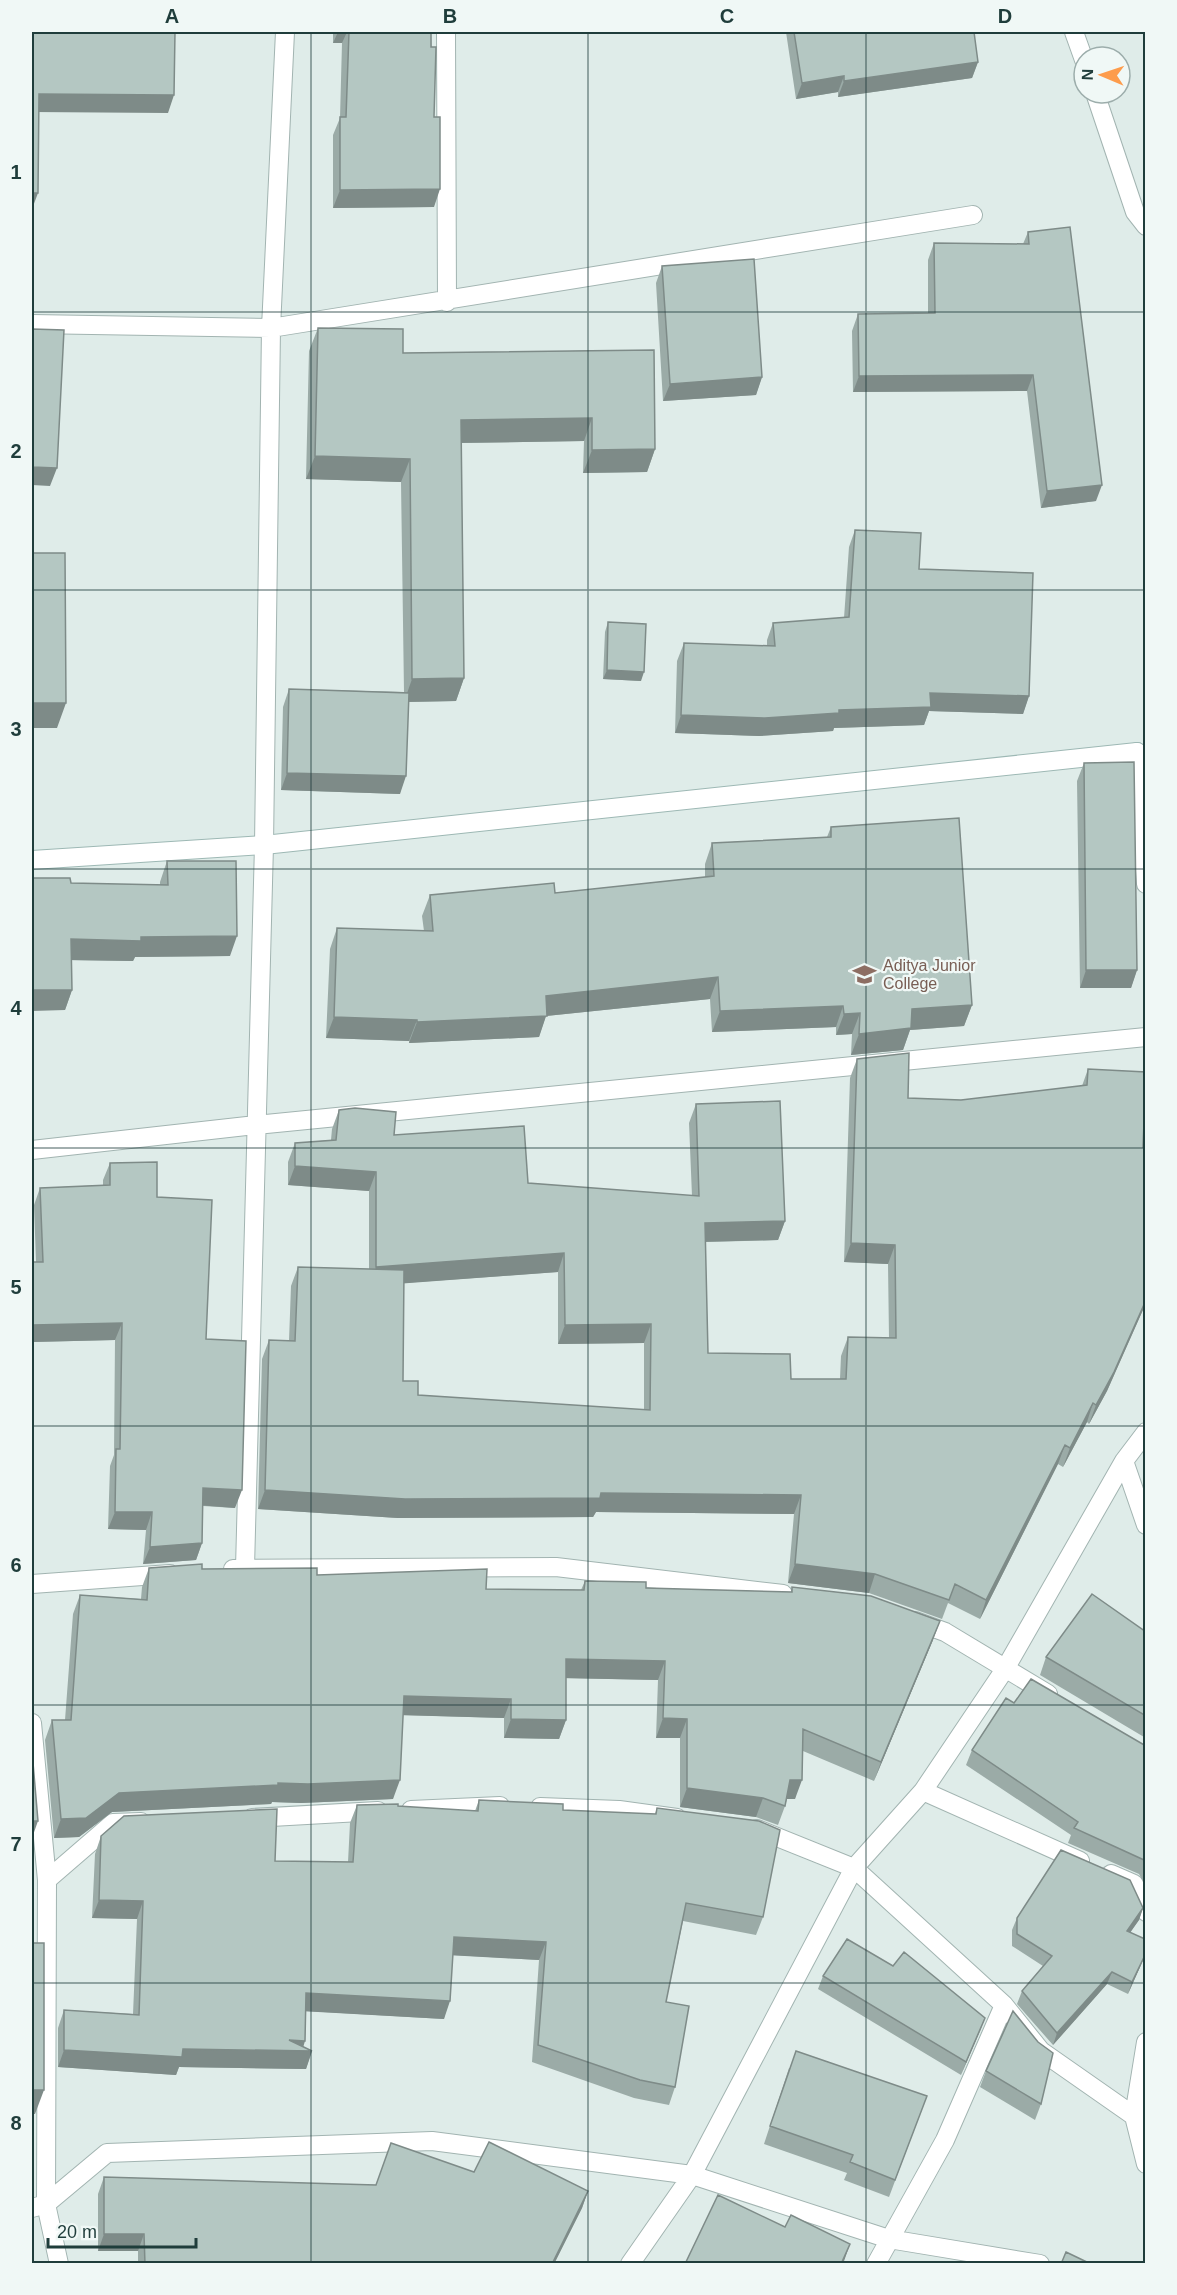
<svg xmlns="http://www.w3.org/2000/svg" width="1177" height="2295" font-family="Arial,sans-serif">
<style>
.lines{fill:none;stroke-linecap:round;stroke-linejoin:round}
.lane-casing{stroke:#a2b4b1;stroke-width:20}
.street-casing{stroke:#a2b4b1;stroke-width:20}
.secondary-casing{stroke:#9db8b4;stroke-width:20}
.lane{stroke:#fff;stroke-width:18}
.street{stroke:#fff;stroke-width:18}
.secondary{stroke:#fff;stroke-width:18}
.wall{fill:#9baba7;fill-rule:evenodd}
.shaded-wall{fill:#7e8b88}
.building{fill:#b4c7c2;stroke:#7e8b88;stroke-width:1.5}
.grid{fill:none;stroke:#1f3d3b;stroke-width:1.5;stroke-opacity:0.55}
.labels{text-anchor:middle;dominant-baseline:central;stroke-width:4.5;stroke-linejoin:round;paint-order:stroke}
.education-label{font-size:16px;fill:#785e54;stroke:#f0f8f6;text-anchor:start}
.neatline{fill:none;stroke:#1f3d3b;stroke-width:2}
.grid-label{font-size:20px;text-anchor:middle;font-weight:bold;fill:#1f3d3b}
</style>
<rect width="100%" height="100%" fill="#dfece9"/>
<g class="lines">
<defs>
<path id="lane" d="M1074,32L1084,60
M1095,93L1135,212L1146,226"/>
<path id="street" d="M446,32L447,302
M32,324L271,328L973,215
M1137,752L1146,884
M32,1150L256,1125L1146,1037
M1124,1461L1146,1525
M245,1568L264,845L271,328L285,32
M233,1569L556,1567L783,1594
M32,1584L170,1574
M915,1621L945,1632L1048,1694
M32,1723L47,1880L46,2204L59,2264
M923,1791L1080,1861
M540,1807L619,1810L677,1818
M411,1810L500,1806
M252,1818L378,1811
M757,1829L854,1868L1004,2005L1041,2051L1134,2116L1146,2164
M1111,1874L1134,1884L1146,1912
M47,1880L113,1823L141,1822
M1134,2116L1146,2042
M32,2208L46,2204L107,2153L432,2141L692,2175L889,2239L1040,2264
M630,2264L692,2175L854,1868L923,1791L1005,1669L1124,1461L1146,1432
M876,2264L945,2140L1004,2005"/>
<path id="secondary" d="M32,860L264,845L1137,752L1146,759"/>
</defs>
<use href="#lane" class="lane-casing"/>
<use href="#street" class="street-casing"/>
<use href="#secondary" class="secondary-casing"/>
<use href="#lane" class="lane"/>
<use href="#street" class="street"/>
<use href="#secondary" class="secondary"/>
</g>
<path class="wall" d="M333,32H431L434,117V207L333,208V135L340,118L342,43H333Z
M786,32H974L978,62L972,78L838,97V92L796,99Z
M1028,232L1096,501L1041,508L1027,391L853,392L852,331L858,314L928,313V260L934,243L1023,244Z
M662,266L762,377L756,395L663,401L656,283Z
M318,328L403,353L654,350L655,449L647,472L583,473L584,441L461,443L464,678L456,701L409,702L400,794L281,790L283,707L289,689L404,692L401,482L306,479L309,351Z
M855,530L919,569L1029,696L1023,714L929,711L924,725L834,728L833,731L759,736L675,733L677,661L684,643L767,646V640L773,623L844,618L849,547Z
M608,622L641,681L603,679L605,632Z
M1084,763L1137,970L1131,988H1080L1077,781Z
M831,827L972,1005L964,1026L910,1030L903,1050L851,1055L852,1034L836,1035V1027L712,1032L710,999L546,1016L539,1037L409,1043V1041L326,1038L330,949L337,928L424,931L422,916L430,895L555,893L705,877V864L712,843L827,837Z
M167,861L230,956L135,957L133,961L72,960V990L65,1010L71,883L160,885V882Z
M857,1059L908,1098L961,1100L1082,1086L1088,1069L1143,1147H1146V1303L1107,1391L1089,1424L1087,1422L1063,1467L1058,1464L980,1619L948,1603L942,1619L869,1593L788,1583L794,1514L596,1512L593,1517L398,1518L258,1509L262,1359L269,1340L289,1341L291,1286L298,1267L369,1269V1191L288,1185V1162L295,1143L331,1140L332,1129L339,1110L394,1135L528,1183L692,1196L689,1123L696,1104L785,1221L778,1240L705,1242L708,1353L791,1379H840L841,1356L848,1337L889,1338L888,1264L844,1262L850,1078ZM558,1272V1344L644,1343V1410L418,1395L403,1381V1283Z
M110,1163L157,1197L206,1339L235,1508L203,1506L202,1543L196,1560L143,1564L146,1530L108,1529L110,1466L114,1455L115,1340L32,1342V1262H36L34,1205L40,1188L103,1185V1180Z
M149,1568L202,1569L317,1575L486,1589L581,1590L585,1581L646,1588L791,1592L792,1587L933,1640L874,1781L803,1751L795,1799H787L785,1806L778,1825L756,1817L680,1807V1738H656L658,1680L566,1678V1720L559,1739L504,1738V1718L403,1715L393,1799L301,1803L272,1802L271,1804L112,1812L79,1837L54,1838L45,1740L52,1720H65L73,1614L80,1595L141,1599L142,1587Z
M1146,1632V1735L1144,1737L1040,1675L1046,1657Z
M1014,1703L1146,1746V1886L1139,1874L1068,1843L1071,1835L966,1765L972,1750Z
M479,1800L563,1810L655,1814L657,1808L763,1917L756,1935L683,1921L666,2002L675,2087L669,2105L634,2098L532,2062L539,1960L453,1955L444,2019L306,2011L303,2047L312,2051L306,2069L179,2067L176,2075L58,2067V2028L64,2010L133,2014L137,1919L92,1918L95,1854L101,1836L275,1861L348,1862L350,1823L357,1805L398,1806L475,1811Z
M1143,1908L1139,1920L1130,1932L1145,1955L1140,1967L1128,1994L1107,1984L1053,2045L1017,2004L1022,1991L1043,1966L1012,1946V1930L1017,1918Z
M893,1966L985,2018L961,2075L818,1989L823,1976Z
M789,2068L927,2096L889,2197L844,2180L847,2173L764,2144Z
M986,2071L1041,2104L1035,2120L980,2087Z
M474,2172L588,2191L582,2208L554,2264H138V2251H98V2194L104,2177L376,2185Z"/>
<path class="shaded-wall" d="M338,32H347L342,43H333Z
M978,62L972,78L838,97L844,81Z
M844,76L838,92L796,99L802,83Z
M39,94L174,95L168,113L32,112Z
M440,189L434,207L333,208L340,190Z
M32,193H38L32,209Z
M1033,375L1027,391L853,392L859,376Z
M762,377L756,395L663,401L670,384Z
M592,418L584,441L453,443L461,420Z
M655,449L647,472L583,473L592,450Z
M315,456L410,459L401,482L306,479Z
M32,467L57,468L50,486L32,485Z
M1102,485L1096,501L1041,508L1047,491Z
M607,670L644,672L641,681L603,679Z
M464,678L456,701L404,702L412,679Z
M930,693L1029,696L1023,714L929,711L924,725L834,728L833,731L759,736L675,733L681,715L839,710Z
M32,703H66L57,728H32Z
M287,773L406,776L400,794L281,790Z
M237,936L230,956L135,957L133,961L64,960L71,939L141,937Z
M1086,970H1137L1131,988H1080Z
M718,977L710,999L546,1016L539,1037L409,1043L417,1022L546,996Z
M32,990H72L65,1010L32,1011Z
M972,1005L964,1026L910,1030L903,1050L851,1055L859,1034L912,1009Z
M843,1006L836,1027L712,1032L720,1011Z
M860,1013L852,1034L836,1035L844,1014Z
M334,1017L417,1020L409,1041L326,1038Z
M295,1166L376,1172L369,1191L288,1185Z
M785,1221L778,1240L698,1242L705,1223Z
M851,1243L895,1245L888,1264L844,1262Z
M564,1253L558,1272L369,1286L376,1267Z
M1146,1300V1303L1107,1391L1089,1424L1096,1405Z
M122,1323L115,1340L32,1342V1325Z
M651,1324L644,1343L558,1344L565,1325Z
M1093,1403L1087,1422L1063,1467L1070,1448Z
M1065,1445L1058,1464L980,1619L986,1600Z
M203,1488L242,1490L235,1508L197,1505Z
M265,1490L601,1493L801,1495L794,1514L596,1512L593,1517L398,1518L258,1509Z
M115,1512H152L146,1530L108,1529Z
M202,1543L196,1560L143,1564L150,1547Z
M795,1564L875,1574L869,1593L788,1583Z
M940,1621L933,1640L874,1781L881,1762Z
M566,1659L665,1661L658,1680L559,1678Z
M404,1696L511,1699L504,1718L397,1715Z
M663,1718L687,1719L680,1738H656Z
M511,1719L566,1720L559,1739L504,1738Z
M400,1780L393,1799L301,1803L272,1802L271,1804L112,1812L79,1837L54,1838L61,1819L119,1793L278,1783Z
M790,1780H802L795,1799H783Z
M687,1788L763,1798L756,1817L680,1807Z
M32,1821H38L32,1838Z
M99,1900L143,1901L137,1919L92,1918Z
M1143,1908L1139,1920L1123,1943L1127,1931Z
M454,1937L546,1942L539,1960L447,1955Z
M1145,1955L1140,1967L1128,1994L1132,1982Z
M1112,1972L1107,1984L1053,2045L1057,2033Z
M306,1993L450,2001L444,2019L300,2011Z
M985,2018L980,2031L961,2075L966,2062Z
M289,2040L305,2041L302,2051H312L306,2069L179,2067L176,2075L58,2067L64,2050L183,2049Z
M32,2090H44L35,2114H32Z
M588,2191L582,2208L554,2264H552Z
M104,2234H144L138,2251H98Z
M850,2244L843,2264H841Z"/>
<path class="building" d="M32,32H175L174,95L39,94L38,193H32Z
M349,32H431V47H436L434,117H440V189L340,190V117H346Z
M794,32H974L978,62L844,81V76L802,83Z
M1070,227L1102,485L1047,491L1033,375L859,376L858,314L935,313L934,243L1029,244L1028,232Z
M754,259L762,377L670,384L662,266Z
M318,328L403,329V353L654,350L655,449L592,450V418L461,420L464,678L412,679L410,459L315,456Z
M32,329L64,330L57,468L32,467Z
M855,530L921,533L919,569L1033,573L1029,696L930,693L931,707L839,710V713L765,718L681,715L684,643L775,646L773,623L849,617Z
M32,553H65L66,703H32Z
M608,622L646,624L644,672L607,670Z
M289,689L409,693L406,776L287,773Z
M1134,762L1137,970H1086L1084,763Z
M959,818L972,1005L912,1009L911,1028L859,1034L860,1013L844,1014L843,1006L720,1011L718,977L546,996L547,1016L417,1022V1020L334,1017L337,928L433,931L430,895L554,883L555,893L714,876L712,843L831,837V827Z
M167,861H236L237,936L141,937V941L71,939L72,990H32V878H70L71,883L168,885Z
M909,1053L908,1098L961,1100L1087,1085L1088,1069L1146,1072L1143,1147H1146V1300L1114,1372L1096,1405L1093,1403L1070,1448L1065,1445L986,1600L955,1584L949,1600L875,1574L795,1564L801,1495L601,1493L600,1498L405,1499L265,1490L269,1340L295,1341L298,1267L404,1270L403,1381H418V1395L650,1410L651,1324L565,1325L564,1253L376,1267V1172L295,1166V1143L336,1140L339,1110L355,1108L396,1112L394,1135L524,1126L528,1183L699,1196L696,1104L780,1101L785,1221L705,1223L708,1353L790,1354L791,1379H846L848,1337L896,1338L895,1245L851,1243L857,1059Z
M157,1162V1197L212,1200L206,1339L246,1341L242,1490L203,1488L202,1543L150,1547L152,1512H115L116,1449H120L122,1323L32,1325V1262H43L40,1188L110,1185V1163Z
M202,1564V1569L317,1568V1575L487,1569L486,1589L584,1590L585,1581L646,1582V1588L792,1592V1587L871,1596L940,1621L881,1762L803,1729L802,1780H790L785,1806L763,1798L687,1788V1719L663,1718L665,1661L566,1659V1720L511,1719V1699L404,1696L400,1780L308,1784L278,1783V1785L119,1793L86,1818L61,1819L52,1720H71L80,1595L147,1600L149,1568Z
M1092,1594L1146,1632V1716L1046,1657Z
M1031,1679L1146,1746V1862L1144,1860L1074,1828L1078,1822L972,1750L1006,1698L1014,1703Z
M32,1751L38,1821H32Z
M479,1800L563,1804V1810L656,1814L657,1808L759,1821L780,1830L763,1917L686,1903L666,2002L689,2006L675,2087L640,2080L538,2045L546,1942L454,1937L450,2001L306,1993L305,2041L289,2040L312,2051L183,2049L182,2057L64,2050V2010L139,2015L143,1901L99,1900L101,1836L124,1816L277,1809L275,1861L353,1862L357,1805L398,1804V1806L478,1811Z
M1061,1850L1130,1880L1143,1908L1127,1931L1145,1939V1955L1132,1982L1112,1972L1057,2033L1022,1991L1052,1956L1017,1934V1918Z
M847,1939L893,1966L904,1952L985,2018L966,2062L823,1976Z
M32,1943H44V2090H32Z
M1013,2011L1038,2042L1053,2053L1041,2104L986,2071Z
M796,2051L927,2096L895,2180L850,2162L853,2155L770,2126Z
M489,2142L588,2191L552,2264H145L144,2234H104V2177L376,2185L391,2143L474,2172Z
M718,2195L785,2227L791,2215L850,2244L841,2264H685Z
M1066,2252L1091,2264H1061Z"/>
<path class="grid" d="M311,32V2264M588,32V2264M866,32V2264M32,312H1146M32,590H1146M32,869H1146M32,1148H1146M32,1426H1146M32,1705H1146M32,1983H1146"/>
<defs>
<symbol id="university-bare" viewBox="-9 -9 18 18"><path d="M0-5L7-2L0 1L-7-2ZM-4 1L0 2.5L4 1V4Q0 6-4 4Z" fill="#8d6e63" stroke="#f0f8f6" stroke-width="2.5" paint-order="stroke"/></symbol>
</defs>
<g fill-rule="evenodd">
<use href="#university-bare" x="848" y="958" width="33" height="33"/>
</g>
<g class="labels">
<g class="education-label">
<text x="883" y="965">Aditya Junior<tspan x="883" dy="18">College</tspan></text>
</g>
</g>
<rect width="1177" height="2295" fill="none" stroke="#f0f8f6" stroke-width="66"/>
<g transform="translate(1102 75) rotate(272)"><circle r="28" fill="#f0f8f6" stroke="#9cadab" stroke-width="1.5"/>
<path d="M0-4.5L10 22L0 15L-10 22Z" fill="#fd9c4c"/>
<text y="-9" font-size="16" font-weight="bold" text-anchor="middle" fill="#1f3d3b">N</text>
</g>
<path d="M48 2238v9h148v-9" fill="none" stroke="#1f3d3b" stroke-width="3"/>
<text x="57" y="2238" font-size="18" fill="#1f3d3b" stroke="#f0f8f6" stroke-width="4.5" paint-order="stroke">20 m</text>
<rect x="33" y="33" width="1111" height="2229" class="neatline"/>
<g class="grid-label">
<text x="172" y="23">A</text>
<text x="450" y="23">B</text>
<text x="727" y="23">C</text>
<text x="1005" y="23">D</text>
<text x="16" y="179">1</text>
<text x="16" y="458">2</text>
<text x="16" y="736">3</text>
<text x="16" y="1015">4</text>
<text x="16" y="1294">5</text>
<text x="16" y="1572">6</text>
<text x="16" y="1851">7</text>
<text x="16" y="2130">8</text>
</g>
</svg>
